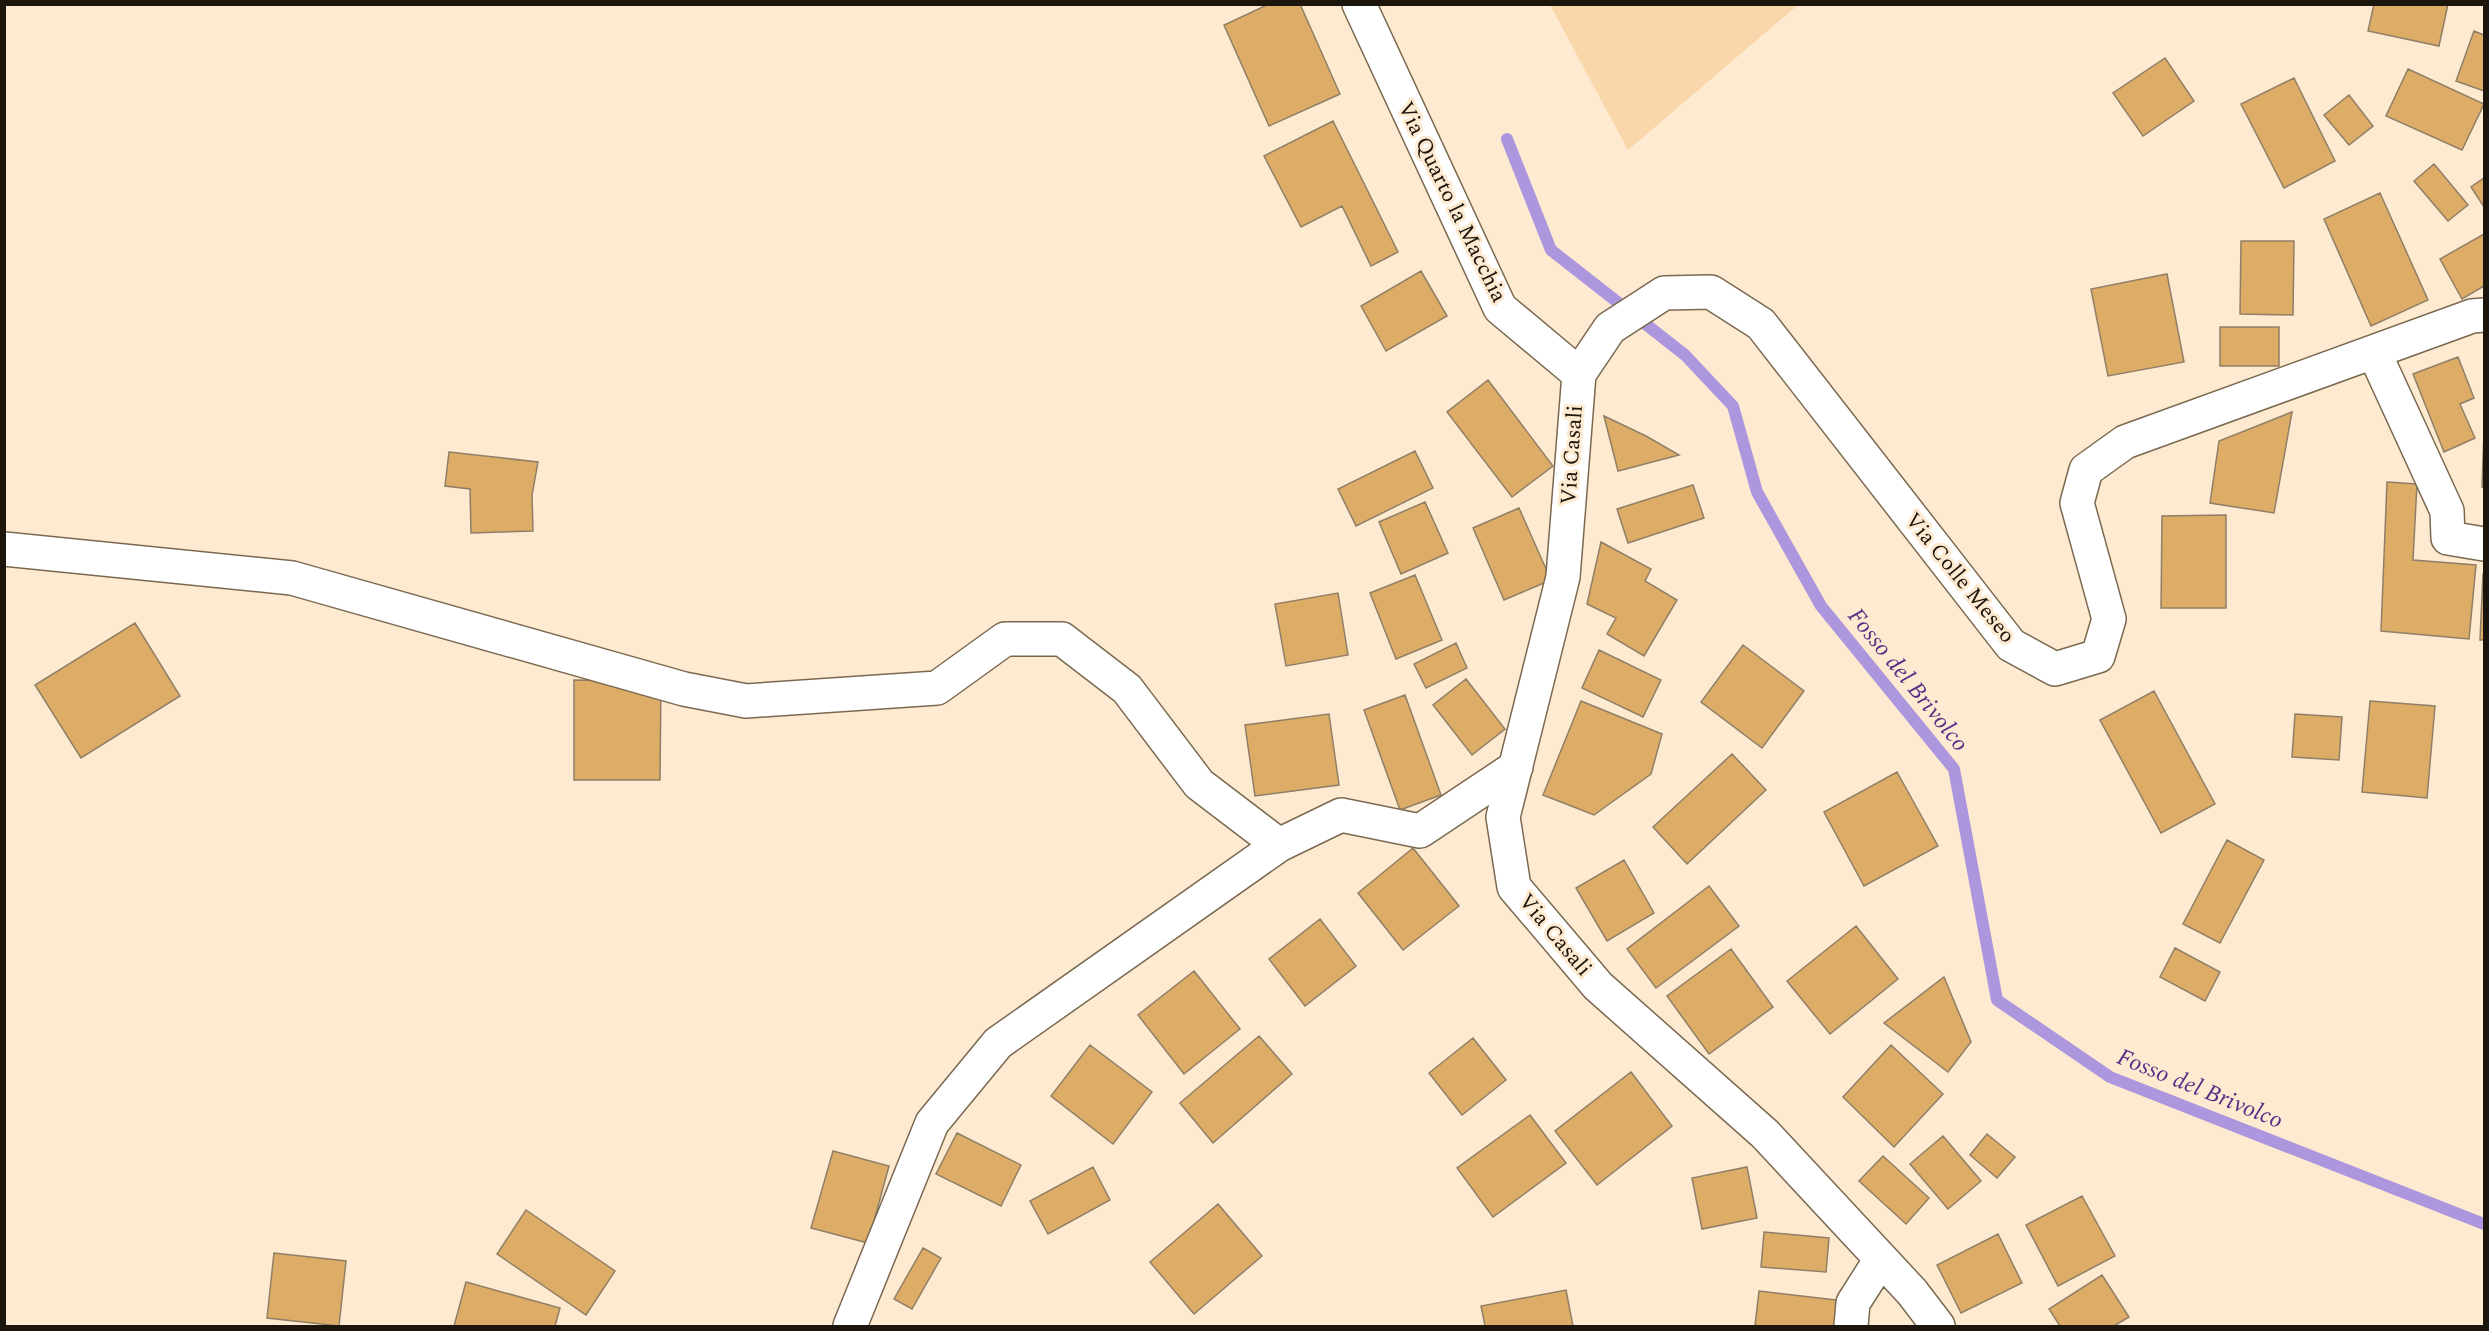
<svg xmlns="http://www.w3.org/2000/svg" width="2489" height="1331" font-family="Spectral,serif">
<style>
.green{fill:#f9d7aa}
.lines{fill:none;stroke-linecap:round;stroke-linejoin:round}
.stream{stroke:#ac96de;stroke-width:12}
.building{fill:#ddac66;stroke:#907f67;stroke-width:1.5}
.minor-casing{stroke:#7a6951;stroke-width:36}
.minor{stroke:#fff;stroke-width:33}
.labels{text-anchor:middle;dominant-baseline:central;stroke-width:6;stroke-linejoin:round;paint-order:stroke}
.street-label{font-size:22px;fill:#1c150c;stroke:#feead0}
.water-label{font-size:24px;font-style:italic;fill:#533287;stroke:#feead0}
</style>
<rect width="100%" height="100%" fill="#feead0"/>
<path class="green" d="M1550,5H1798L1628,150Z"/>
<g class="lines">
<path class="stream" d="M1507,139L1551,250L1685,355L1733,406L1757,492L1821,606L1954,769L1997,1000L2110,1077L2484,1224"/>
</g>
<path class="building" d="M1269,4H1300L1340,94L1269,126L1224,25Z
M2374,4H2448L2439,46L2368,31Z
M2474,31L2484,35V91L2456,81Z
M2165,58L2194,101L2143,136L2113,93Z
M2408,69L2484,104L2462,150L2386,116Z
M2294,78L2335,161L2284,188L2241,104Z
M2349,95L2373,126L2349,145L2324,115Z
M1333,121L1398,252L1371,266L1342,206L1301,227L1264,156Z
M2434,164L2468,205L2448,221L2414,181Z
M2484,178V207L2471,187Z
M2380,193L2428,300L2371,326L2324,219Z
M2484,234V286L2462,299L2440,259Z
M2241,241H2294L2293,315L2240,314Z
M1421,271L1447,316L1386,351L1361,306Z
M2167,274L2184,362L2108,376L2091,289Z
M2220,327H2279V366H2220Z
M2458,357L2474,398L2460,404L2475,438L2444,452L2413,374Z
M1488,380L1553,466L1512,497L1447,412Z
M2292,412L2274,513L2210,503L2219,441Z
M1604,416L1646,436L1679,455L1618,471Z
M2484,432V487H2482Z
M1415,451L1433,488L1356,526L1338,489Z
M449,452L538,462L532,495L533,531L471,533L470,489L445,486Z
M2387,482L2417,484L2413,560L2476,565L2469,639L2381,631Z
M1693,485L1704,518L1628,543L1617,509Z
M1425,502L1448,553L1401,574L1379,522Z
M1519,508L1551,580L1504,600L1473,528Z
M2226,515V608H2161L2162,516Z
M1601,542L1651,569L1645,581L1677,600L1644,656L1607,634L1616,618L1587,604Z
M2483,574H2484V640H2480Z
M1415,575L1442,640L1396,659L1370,593Z
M1338,593L1348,655L1286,666L1275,604Z
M135,623L180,696L81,758L35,685Z
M1456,643L1467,668L1426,688L1414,664Z
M1743,645L1804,691L1762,748L1701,702Z
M1599,650L1661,680L1643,717L1582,688Z
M1466,679L1505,729L1472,755L1433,705Z
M574,680L661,681L660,780H574Z
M2154,691L2215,804L2161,833L2100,720Z
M1405,695L1441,795L1400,810L1364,710Z
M1581,701L1662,734L1651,774L1594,815L1543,795Z
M2370,701L2435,706L2427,798L2362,792Z
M1329,714L1339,785L1255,796L1245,725Z
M2295,714L2342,717L2339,760L2292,757Z
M1732,754L1766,790L1687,864L1653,827Z
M1897,772L1938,846L1864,886L1824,812Z
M2227,840L2264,860L2220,943L2183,924Z
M1413,848L1459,906L1403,950L1358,893Z
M1624,860L1654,913L1607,941L1576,888Z
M1709,886L1739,926L1656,988L1627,949Z
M1320,919L1356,966L1305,1006L1269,959Z
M1856,926L1898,979L1830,1034L1787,981Z
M2175,948L2220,972L2205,1001L2160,977Z
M1731,949L1773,1007L1709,1054L1667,996Z
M1194,971L1240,1029L1184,1074L1138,1015Z
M1944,977L1971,1042L1948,1072L1884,1023Z
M1259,1036L1292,1074L1213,1143L1180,1103Z
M1473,1038L1506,1080L1462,1115L1429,1073Z
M1090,1045L1152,1092L1113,1144L1051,1096Z
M1891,1045L1943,1094L1894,1147L1843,1097Z
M1631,1072L1672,1126L1597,1185L1555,1131Z
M1530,1115L1566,1163L1493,1217L1457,1168Z
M957,1133L1021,1165L1001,1206L936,1174Z
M1987,1134L2015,1157L1997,1178L1970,1155Z
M1943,1136L1981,1181L1948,1209L1910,1164Z
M833,1151L889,1166L868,1243L811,1228Z
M1883,1156L1929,1198L1906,1224L1859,1181Z
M1093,1167L1110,1200L1048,1234L1030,1201Z
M1747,1167L1757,1218L1702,1229L1692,1178Z
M2082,1196L2115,1256L2058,1286L2026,1225Z
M1218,1204L1262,1256L1194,1314L1150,1262Z
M526,1210L615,1271L586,1315L497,1254Z
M1764,1232L1829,1238L1826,1272L1761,1267Z
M1998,1234L2022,1283L1961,1313L1937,1265Z
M923,1248L941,1258L912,1309L894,1299Z
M274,1253L346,1261L339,1326L267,1318Z
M2102,1275L2129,1317L2114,1326H2060L2049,1309Z
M466,1282L560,1308L555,1326H454Z
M1566,1290L1573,1326H1485L1481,1306Z
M1759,1291L1844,1301L1841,1326H1755Z"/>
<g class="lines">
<defs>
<path id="minor" d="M1359,4L1500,308L1579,374
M2374,352L2447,511L2448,538L2484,544
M4,549L292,578L684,689L746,701L937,688L1005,639H1062L1127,689L1199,784L1279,845
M850,1326L932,1123L998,1043L1279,845L1341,815L1420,831L1516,767
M1851,1326L1853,1303L1881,1259
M1938,1326L1912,1292L1765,1134L1598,986L1514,887L1503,817L1563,577L1579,374L1610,328L1664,293L1711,292L1761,324L2011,645L2055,669L2098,656L2109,619L2077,503L2086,470L2125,442L2472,316L2484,315"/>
</defs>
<use href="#minor" class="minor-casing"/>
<use href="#minor" class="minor"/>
</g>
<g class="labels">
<g class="street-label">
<text transform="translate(1452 202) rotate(64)">Via Quarto la Macchia</text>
<text transform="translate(1572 455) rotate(-86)">Via Casali</text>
<text transform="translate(1960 578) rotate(51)">Via Colle Meseo</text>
<text transform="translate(1555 935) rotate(50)">Via Casali</text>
</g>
<g class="water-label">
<text transform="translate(1908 680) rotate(51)">Fosso del Brivolco</text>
<text transform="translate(2200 1089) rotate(22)">Fosso del Brivolco</text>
</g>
</g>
<rect width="2489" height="1331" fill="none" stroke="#1c150c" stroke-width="12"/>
</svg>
